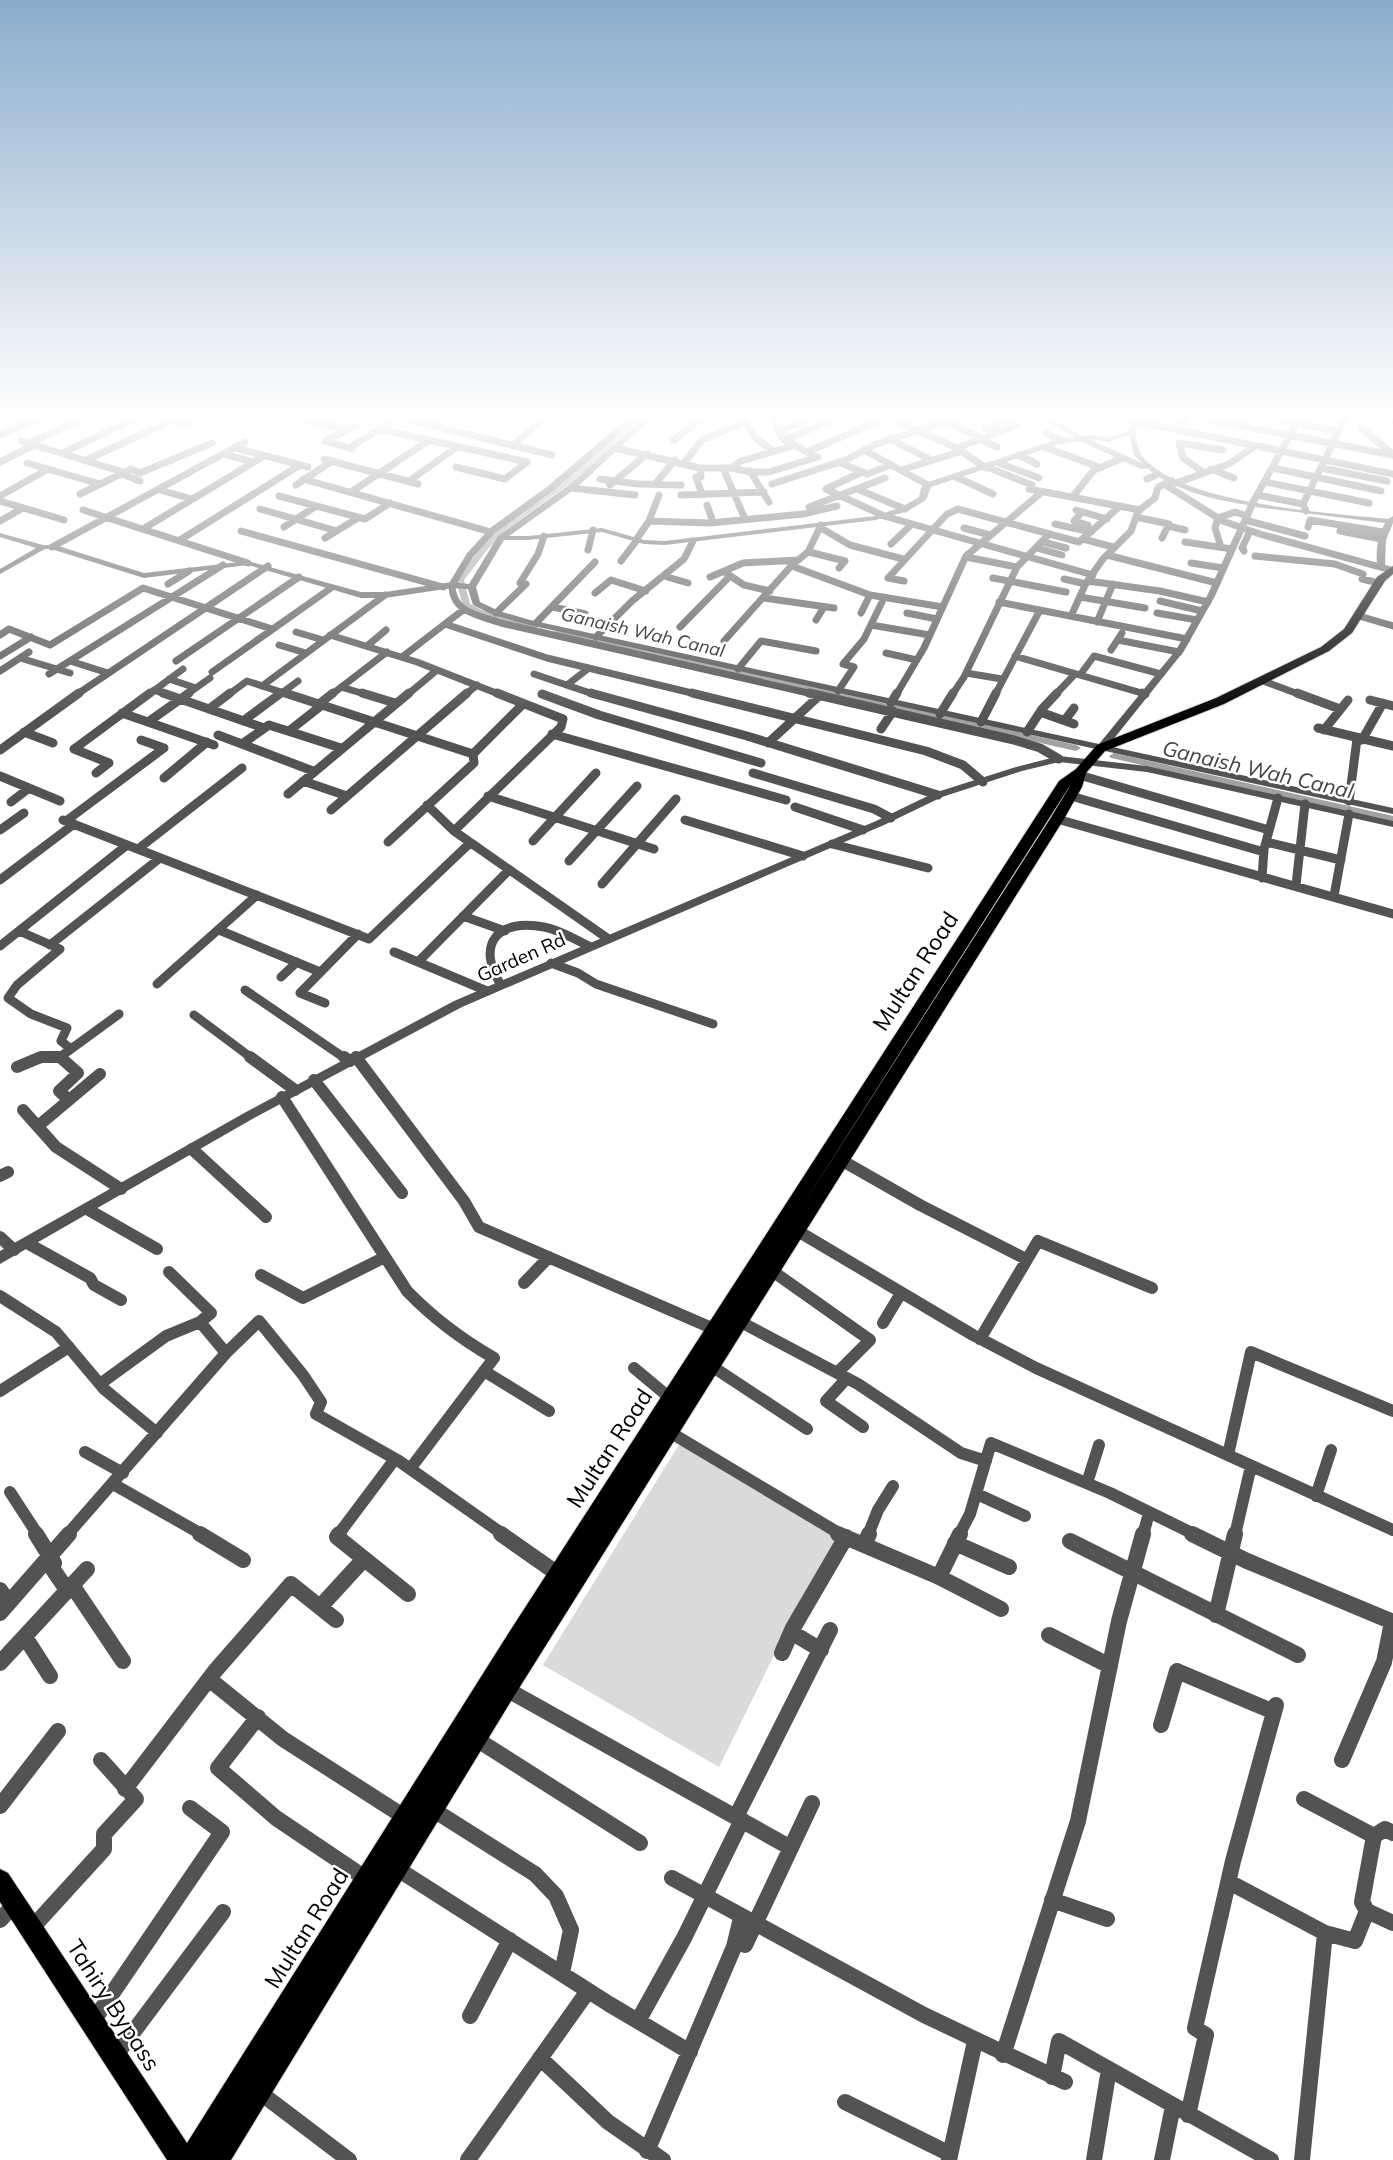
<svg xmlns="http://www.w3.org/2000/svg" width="1393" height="2160" font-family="Mulish,sans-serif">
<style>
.green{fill:#dadada}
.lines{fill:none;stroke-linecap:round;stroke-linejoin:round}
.canal{fill:#a1a1a1;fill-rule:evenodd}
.primary-casing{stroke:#dbdbdb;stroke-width:2}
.minor-far3{stroke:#535353;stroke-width:7}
.minor-far2{stroke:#535353;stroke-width:9}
.minor-far1{stroke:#535353;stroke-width:12}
.minor{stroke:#535353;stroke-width:16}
.tertiary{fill:#535353;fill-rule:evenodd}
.primary{fill:#000;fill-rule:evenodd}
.labels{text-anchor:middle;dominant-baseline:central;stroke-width:5;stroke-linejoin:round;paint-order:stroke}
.far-water-label{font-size:18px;font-style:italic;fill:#424242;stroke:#fff}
.street-label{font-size:19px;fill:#000;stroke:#fff}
.water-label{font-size:21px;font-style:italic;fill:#424242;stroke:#fff}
.near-street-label{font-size:23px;fill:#000;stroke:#fff}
</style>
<rect width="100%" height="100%" fill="#fff"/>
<path class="green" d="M680,1443L839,1539L786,1631L719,1767L543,1665Z"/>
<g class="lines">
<path class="canal" d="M637,417H645L572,482L507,529L488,549L464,580L470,604L484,611L537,624V628L478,615L463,607L456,580L482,545L501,525L566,478Z
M559,628L1076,745L1081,748L1076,751L556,633L555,631Z
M1114,753L1393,816V822L1111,758L1109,756Z"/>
<defs>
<path id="primary" d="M1393,566V574L1385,581L1352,633L1329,651L1224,704L1105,751L1086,773L1082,787L1064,819L516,1693L231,2160H167L0,1902V1869L8,1873L187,2143L508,1634L1059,781L1076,769L1097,745L1216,698L1321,647L1344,629L1377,577ZM1070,786L1050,819L801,1208L1069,787Z"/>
</defs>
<use href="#primary" class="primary-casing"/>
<path class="minor-far3" d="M298,417L346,430
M398,417L552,455
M634,417L551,488L492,531L470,555L452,585C452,613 479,615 501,623L817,695
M742,417L754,437L773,451
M773,417L781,437L812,455
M888,417L916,430
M992,417L1017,425
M1115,417L1393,474
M1165,417L1184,422
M1195,417L1393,455
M1264,417L1338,431
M167,418L191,424
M920,420L927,417
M946,421L983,439
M379,429L527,462
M986,429L996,426
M1362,429L1393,454
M917,430L957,448L986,468
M778,432L805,420
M1046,433L1062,441
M2,434L42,417
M890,439L931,460
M674,440L703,417
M785,440L838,417
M981,440L997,447
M21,441L123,472
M29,443L87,417
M513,446L544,417
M1044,447L1099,467
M235,448L308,467
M349,448L399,417
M615,448L700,468H731L751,472H769L818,457
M957,448L1017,425
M352,449L325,441L355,426
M864,450L928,485
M807,452L887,417
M62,453L139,417
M224,454L253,462
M1019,455L1037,464
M324,459L418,484
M86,460L173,420
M0,462L34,445
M839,462L867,474L891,465
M27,463L100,484
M684,463L702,440L745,422
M999,463L1039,478
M456,467L505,479L527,462
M987,467L1032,485
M700,468L701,477H696L702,494
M723,468L745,519
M731,468L741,461L792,446
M1273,468L1381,491
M1321,468L1387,481
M1211,469L1234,478
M901,470L959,452
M750,471L769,502
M1203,472L1183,458L1179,443L1223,450
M119,473L140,481
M956,477L993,494
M303,479L491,532
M600,479L638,484L681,485
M1147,479L1158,474
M409,481L457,447
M1265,482L1369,503
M1176,483L1229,464L1255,446
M655,484L675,460
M772,484L846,460L876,444L960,417
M1164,484L1218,518L1235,512L1247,516
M296,485L332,461
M610,485L647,454
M571,488L635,495
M826,489L884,516L1093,575
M826,489L862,472
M857,489L905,509
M1029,489L1140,510
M160,490L192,499
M351,492L428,441
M80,494L131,469L140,473L212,443
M681,495L764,492
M1074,495L1094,470L1123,458
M1257,495L1303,504
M0,496L48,469
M279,496L365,519L390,503
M0,501L64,520
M1252,504L1300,417
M707,505L713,522
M809,507L885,478
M260,509L337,531
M83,510L248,563
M1076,510L1107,519
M1306,511L1303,504L1344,420
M1082,512L1074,521L1088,525
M1136,517L1169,524L1162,538
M1218,518L1215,528L1221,547
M1217,519L1260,534L1391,570
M1245,520L1305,536
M0,521L23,508
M649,521L710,523L803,514L837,506
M1055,524L1091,532
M1168,526L1185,530
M284,527L316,506
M1308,527L1310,520L1383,532
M821,528L850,545L903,559
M964,528L990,535
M143,529L264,456
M241,531L443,587
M1340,531L1381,539
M325,538L358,518
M1083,539L1113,547
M180,540L300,465
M636,540L649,521L659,495
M1043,542L1066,548
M1185,542L1232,549
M891,544L911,525
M52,547L245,442
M1037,548L1062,555
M588,550L593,530
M1244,551L1242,548L1250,531
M809,552L845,561L839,568
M1107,555L1217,583
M1255,556L1335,564L1363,574L1362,579L1379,583
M966,557L1017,567
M621,561L637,540
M1191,563L1223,568
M792,566L870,595L943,607
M726,573L744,585L770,591
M664,576L688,583
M710,577L743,563L798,560
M993,578L1066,592
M1064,579L1086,584
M904,581L888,578L947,514L958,509L1079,542L1120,506
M1088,581L1160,591L1208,602
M168,584L189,571
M595,593L611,580L646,591
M1080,597L1145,608
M764,598L834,608
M1160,601L1202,611
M999,602L1187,639
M553,607L585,614
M496,613L526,584L520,583L538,554L544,536
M861,613L870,595
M907,613L937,619
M1157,613L1197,620
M1071,616L1086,583L1103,559L1131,531L1138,511L1155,498L1158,487L1172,481
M1359,616L1393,626
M816,620L824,607
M1097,622L1113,584
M536,623L595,562
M445,624L547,658L700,695
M871,625L930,635
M680,627L730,576
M296,632L323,640
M0,635L9,629L50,645L143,588L272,629
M330,635L417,662L501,695
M596,637L632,601L684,559L693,541
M1118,640L1179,652
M724,641L793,564L808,552L821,525
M279,645L306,653
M367,646L386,630
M1111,650L1122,633
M886,653L917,660
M0,656L31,637
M1015,656L1145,694
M402,657L463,610
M20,658L70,673
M70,661L108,673
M176,661L299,577
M738,669L761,641L816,651
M0,671L29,652
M212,672L331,588
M966,673L1002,679
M49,674L223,565
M534,674L596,695
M1080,675L1094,656L1161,674
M169,679L196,688
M1263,681L1301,695
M567,685L589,668
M262,686L385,595
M341,687L368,695
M154,690L168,695
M838,691L854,667L843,664L864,639L882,602
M542,694L545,695
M76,695L268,566
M148,695L183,669
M186,695L210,678
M228,695L247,681L290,695
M279,695L298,681
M331,695L387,652
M407,695L437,670
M465,695L477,685
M896,695L924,648L966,556L1042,492
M952,695L964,677L1017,567L1049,534
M995,695L1040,610
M1055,695L1075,674"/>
<path class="minor-far2" d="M163,693L264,728
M285,693L473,754L474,763L388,842
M362,693L395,703
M497,693L563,719L561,727L454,831L607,938
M591,693L747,736L938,795
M692,693L926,751L963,765L983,782
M809,693L1014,740L1040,748L1059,759
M1142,693L1145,694
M1297,693L1340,709
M542,694L599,715L761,763
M1370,700L1393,706
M891,703L897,693
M319,704L333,693
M209,709L230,693
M1040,712L1074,724
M122,713L214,745
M940,714L953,693
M1065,720L1074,708
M243,721L281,693
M148,722L189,693
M981,722L996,693
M1318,728L1393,746
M881,729L893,711
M1324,730L1348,700
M289,731L322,705
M24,732L53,743
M1027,732L1042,709L1057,693
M552,734L786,800
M218,735L313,771
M141,740L164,748
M1362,740L1383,703
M768,743L819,696
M242,744L269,725L341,748
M74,749L150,693
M74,749L109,763
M0,750L79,693
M473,754L523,704
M96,773L109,763
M753,773L874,809L891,818
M1079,775L1269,830
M0,776L60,801
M164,778L207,742
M303,781L347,796
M288,794L409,693
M488,796L654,849
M1071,796L1264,852
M1349,801L1357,739
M11,802L29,788
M427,805L454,831
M795,807L863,830
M331,810L467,693
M1057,819L1393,914
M63,820L369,939L470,843
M685,820L803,856
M66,821L164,748
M0,830L24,813
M533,841L596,773
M1266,842L1341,860
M832,844L928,868
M138,849L242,768
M569,861L637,786
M1262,878L1264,849L1278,798
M0,880L74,824
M602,884L676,799
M1296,885L1305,804
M1334,896L1349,814
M463,916L505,931
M219,930L320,972
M19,931L60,949L17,985L8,998L31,1014L67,1028L61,1041L71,1049
M50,945L160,858
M0,946L127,845
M394,952L418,962
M551,963L578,973L596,984L713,1024
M281,977L297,962
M157,984L257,895
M501,985C475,944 498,918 544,927C560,930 574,939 589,946
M245,990L346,1059
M487,991L418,962L508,871
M325,1003L300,993L358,934
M194,1015L253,1059
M37,1059L60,1057L119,1014"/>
<path class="minor-far1" d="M60,1057L78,1073L59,1091L69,1100
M250,1057L295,1090
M344,1057L350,1061
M356,1057L464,1201L479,1227L714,1329
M17,1067L41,1057H60
M314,1080L402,1193
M282,1097L407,1291C434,1319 461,1339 494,1358L410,1469
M23,1110L56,1147L121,1189
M38,1126L100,1074
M192,1149L266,1217
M841,1160L920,1205L1026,1259
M0,1176L8,1172
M87,1209L157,1249
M796,1230L973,1335L1036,1368L1393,1530
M0,1237L14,1250
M27,1243L90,1278L94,1285L121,1300
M771,1270L870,1340L837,1373
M261,1275L303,1298L385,1257
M524,1283L549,1257
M0,1296L56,1332L104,1389L157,1433
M739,1321L858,1384L961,1453L986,1461
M200,1322L226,1353
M883,1323L901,1293
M980,1339L1038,1241L1152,1288
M710,1365L807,1429
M634,1368L670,1398
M484,1371L549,1411
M847,1378L826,1401L863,1427
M100,1384L166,1336L200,1322L211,1313L169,1272
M0,1391L69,1347
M668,1431L842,1535
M85,1452L123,1473
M1228,1455L1251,1352L1393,1411
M1087,1483L1099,1445
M113,1484L203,1535
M10,1492L38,1535
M977,1494L1025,1516
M1316,1496L1331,1450
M67,1535L226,1353L259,1321L303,1375L321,1402L316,1414L399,1461L504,1535
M338,1535L395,1459
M868,1535L878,1510L893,1486
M959,1535L970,1514L991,1443L1110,1493L1196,1535
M1143,1535L1149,1513
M1235,1535L1251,1466"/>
<path class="minor" d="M36,1534L54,1563L52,1568L67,1590
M200,1534L243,1560
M339,1534L337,1537L408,1594
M501,1534L558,1574
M838,1534L939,1577L1001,1609
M1192,1534L1247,1561L1393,1622
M1070,1541L1298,1655
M955,1543L1009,1567
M864,1545L869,1534
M939,1577L960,1534
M72,1585L123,1661
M0,1590L9,1603
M320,1607L364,1559
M0,1613L69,1534
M1216,1615L1235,1534
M791,1632L821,1650
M1049,1635L1110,1666
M25,1637L50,1676
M782,1653L793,1628L846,1537
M0,1663L87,1569
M209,1679L283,1739L403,1816
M506,1689L791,1848
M258,1717L218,1768L276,1818L365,1878
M1161,1725L1177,1671L1274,1712
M476,1739L640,1843
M1342,1760L1384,1662L1392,1622
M125,1789L215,1671L291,1584L336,1620
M1304,1799L1374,1836L1385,1829L1393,1833
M0,1806L58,1731
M432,1809L535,1874L556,1896L571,1930L562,1973
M736,1817L830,1630
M1374,1836L1362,1902L1367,1911L1393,1923
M396,1868L609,2004L690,2052
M672,1878L924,2015L1065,2082
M1229,1882L1325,1933L1355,1941L1367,1911
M1052,1900L1107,1919
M0,1920L15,1904
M31,1929L104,1849V1834L136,1799L101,1760
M745,1945L812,1803
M470,2016L510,1940
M638,2021L684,1938L742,1820
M92,2023L222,1832L190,1808
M116,2055L223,1912
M1003,2055L1078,1821L1119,1621L1143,1534
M540,2058L608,2122L663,2160
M1052,2077L1059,2041L1271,2160
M258,2091L349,2160
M845,2102L950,2154
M1188,2115L1206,2035L1195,2028L1233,1861L1276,1705
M647,2151L734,1947L741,1918
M468,2160L588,1991
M949,2160L975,2041
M1094,2160L1109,2069
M1162,2160L1173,2106
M1302,2160L1325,1933"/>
<path class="tertiary" d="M645,417H653L575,489L509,536H528L602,528L644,540L665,541L875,516L902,507L919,497L921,488L925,483L1059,439L1074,437L1042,417H1050L1082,436L1090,435L1108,438L1128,431L1138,417H1145L1135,430C1137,438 1137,450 1142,456C1180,504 1329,513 1388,519L1393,516V523L1386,540L1385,566L1381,568L1377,566C1376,550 1377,537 1385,523L1255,507L1215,596L1184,651L1108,746L1393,808V814L529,625L493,615L473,605L468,589L452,588L385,598H361L248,565L144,578L51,549H45L0,574V569L36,548L0,537V533L43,545H55L144,573L248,561L361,592H385L452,582L469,584L498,536L569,485ZM1129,435L1134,455L1142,463L1089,439L1108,442ZM1080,441L1141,469L1147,468C1173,490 1214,500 1248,505L1207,596L1176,650L1099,744L530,620L499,611L480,602L476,587L504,540H528L602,532L644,544L665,545L876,520L908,511L926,500L931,487L1063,443Z
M1375,417H1385L1393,420V425Z
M1059,756L1147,766L1393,821V827L1147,772L1059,762L1022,771L942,797L884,825L462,1007L254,1118L0,1264V1251L246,1112L454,1001L876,821L934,793L1016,767Z"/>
<use href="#primary" class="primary"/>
</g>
<linearGradient id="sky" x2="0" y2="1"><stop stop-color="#8baccc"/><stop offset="0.58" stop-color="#fff"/><stop offset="1" stop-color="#fff" stop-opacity="0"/></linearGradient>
<rect width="1393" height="719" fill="url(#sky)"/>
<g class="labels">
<g class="far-water-label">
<text transform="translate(643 632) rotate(13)">Ganaish Wah Canal</text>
</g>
<g class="street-label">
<text transform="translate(521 957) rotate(-24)">Garden Rd</text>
</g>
<g class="water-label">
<text transform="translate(1258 769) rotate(13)">Ganaish Wah Canal</text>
</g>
<g class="near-street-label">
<text transform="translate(915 971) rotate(-57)">Multan Road</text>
<text transform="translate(609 1448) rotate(-57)">Multan Road</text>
<text transform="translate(306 1928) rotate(-58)">Multan Road</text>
<text transform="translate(114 2005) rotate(57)">Tahiry Bypass</text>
</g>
</g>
</svg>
